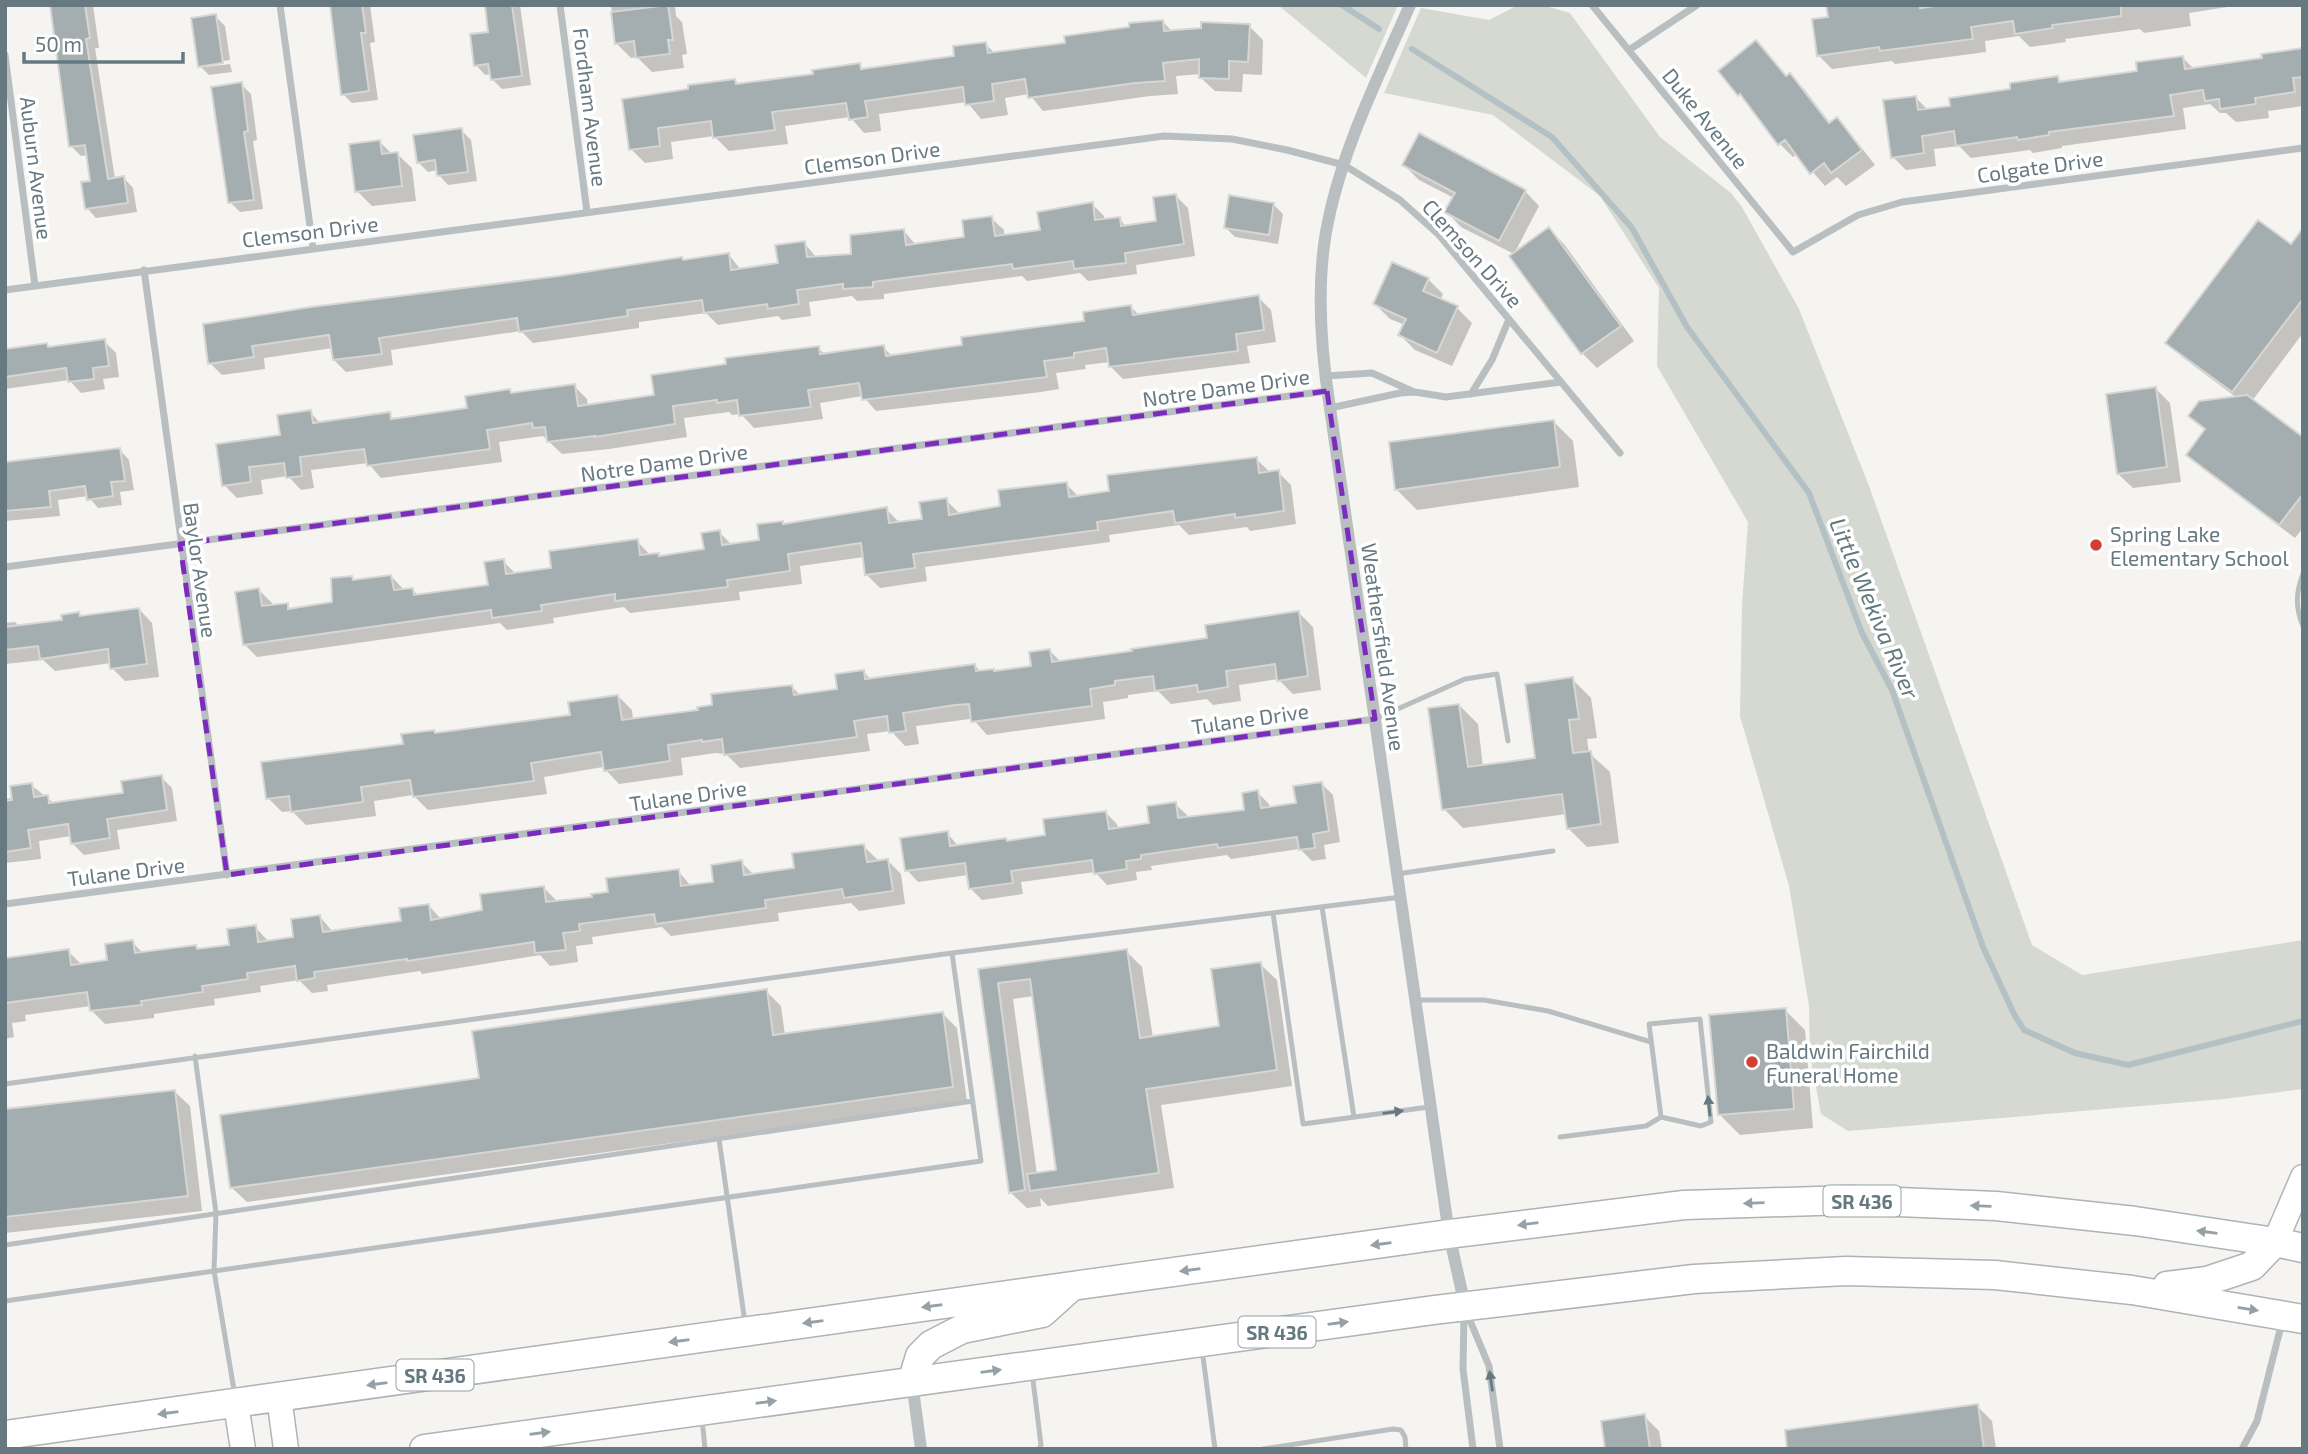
<svg xmlns="http://www.w3.org/2000/svg" width="2308" height="1454" font-family="'Exo 2',sans-serif">
<style>
.green{fill:#d5d9d1}
.shadow{fill:#0003;fill-rule:evenodd}
.lines{fill:none;stroke-linecap:round;stroke-linejoin:round}
.stream{stroke:#b4c1c4;stroke-width:6}
.building{fill:#a4adb0;stroke:#d6d6d4;stroke-width:2}
.secondary-casing{stroke:#aeb5b8;stroke-width:27}
.primary-casing{stroke:#adb3b6;stroke-width:31}
.service{stroke:#b9bfc1;stroke-width:5}
.minor{stroke:#b9bfc1;stroke-width:7}
.tertiary{stroke:#b9bfc1;stroke-width:12}
.secondary{stroke:#fff;stroke-width:24}
.primary{stroke:#fff;stroke-width:28}
.oneway{fill:#667980}
.oneway2{fill:#94a1a6}
.marked{fill:none;stroke:#7b2cbf;stroke-width:5;stroke-dasharray:14 9;stroke-linejoin:round}
.poi-dot{fill:#d23f34;stroke:#fff;stroke-width:2.5}
.labels{text-anchor:middle;dominant-baseline:central;stroke-width:7;stroke-linejoin:round;paint-order:stroke}
.shield{fill:#fff;stroke:#94a1a6;stroke-width:2}
.shield-label{font-size:19px;font-weight:bold;fill:#667980}
.street-label{font-size:21px;fill:#667980;stroke:#fff}
.poi-label{font-size:21px;fill:#667980;stroke:#fff;text-anchor:start}
.water-label{font-size:23px;font-style:italic;fill:#627a7d;stroke:#fff}
</style>
<rect width="100%" height="100%" fill="#f5f4f1"/>
<path class="green" d="M1278,5H1398L1366,78Z
M1518,5H1542L1570,13L1660,137L1731,193L1742,207L1799,309L1869,486L2032,945L2082,975L2303,940V1089L2224,1099L1848,1131L1821,1114L1810,1055L1809,1006L1789,886L1740,716L1742,605L1748,522L1657,366L1659,288L1600,196L1493,115L1384,93L1421,8L1489,20Z"/>
<path class="shadow" d="M51,5H93L99,48H95L115,179L124,178L133,188L137,212L96,218L87,208L92,182L88,155L81,156L71,146Z
M331,5H370L375,42L370,43L378,100L352,103L343,94Z
M486,5H520L531,85L502,89L492,79L491,74L485,75L476,65L490,33Z
M611,5H675L676,16L682,22L687,54L682,55L684,68L652,72L637,57L631,58L616,43Z
M1828,5H2240L2189,13L2191,26L2144,33L2140,29L2065,39L2066,42L2030,47L2019,36L1985,41L1986,52L1895,64L1892,61L1832,69L1818,55L1829,19Z
M215,16L225,26L230,60L205,64V67L230,64L232,72L209,75L200,66Z
M1163,22L1173,32L1249,26L1263,40L1262,75L1243,74L1242,92L1215,91L1200,77L1201,74L1176,76L1178,94L1150,96L1043,111L1029,94L1005,98L1008,115L981,119L967,102L879,114L881,131L864,133L850,117L785,126L788,144L729,151L714,136L671,142L673,159L645,163L631,149L690,91L735,80L740,86L815,75L859,65L865,71L956,58L985,44L996,54L1067,44Z
M1756,42L1787,77L1790,75L1804,89L1831,124L1837,119L1850,133L1875,165L1846,186L1837,177L1825,186L1797,154L1793,157L1780,144L1753,108L1720,71Z
M2303,50V106L2268,111L2269,118L2236,122L2226,113H2220L2210,104L2183,108L2186,129L2062,146V148L2033,153L2030,150L1971,158L1959,146L1934,149L1936,166L1906,170L1893,157L1916,98L1929,111L1952,107L2057,78L2062,83L2139,72L2182,57L2194,69L2264,60Z
M241,84L251,94L257,140L253,141L263,209L240,212L230,202Z
M461,130L471,140L477,181L448,185L439,175L438,170L428,172L418,162Z
M380,142L392,154H397L412,168L416,201L372,206L357,191Z
M1404,165L1525,191L1539,206L1514,254L1461,227L1447,212L1454,198L1419,180Z
M1176,196L1188,208L1195,256L1136,265L1137,274L1088,281L1080,273L1027,281L1022,276L884,294V299L857,301L852,296L809,302L811,316L782,320L778,316L718,325L706,313L639,322V328L533,343L521,331L391,350L393,365L346,372L334,360L333,348L264,358L265,369L222,375L210,363L205,325L729,255L741,270L780,265L804,243L817,258L853,255L903,230L916,245L966,238L991,218L1004,230V237L1042,231L1092,204L1104,216L1105,221L1119,219L1127,227L1158,222Z
M1273,204L1283,214L1278,244L1235,237L1225,227Z
M1549,229L1564,244L1634,341L1597,368L1582,353L1512,256Z
M2303,231V333L2252,401L2303,439V528L2295,538L2203,469L2188,454L2206,431L2190,416L2237,398L2182,357L2168,342L2291,247Z
M1428,279L1443,294L1440,300L1457,308L1472,323L1452,366L1415,350L1400,335L1405,325L1390,319L1375,304Z
M1258,297L1271,310L1276,342L1247,346L1250,363L1123,379L1110,366V362L1085,365L1086,369L1056,373L1059,389L1041,392L876,411L863,396L820,403L823,419L754,428L741,414L732,415L729,412L684,418L687,437L609,449L562,454L543,436L499,442L502,462L381,478L368,463L311,470L314,488L301,490L288,476L261,480L263,494L237,498L224,485L310,412L321,424L389,414L395,420L469,410L510,391L514,395L574,386L587,399L588,406L656,397L728,366L818,348L826,355L883,347L893,357L964,347L1086,323L1131,307L1139,315Z
M104,341L116,353L119,377L103,379L105,389L81,393L69,380L5,389V351L46,345L50,349Z
M2155,388L2170,403L2181,482L2133,488L2118,474Z
M1553,421L1573,441L1579,487L1417,510L1397,490Z
M120,450L129,460L134,490L120,492L122,505L98,508L88,496L58,500L60,516L5,521V480Z
M1256,459L1271,473L1278,472L1291,485L1296,524L1250,531L1247,527L1189,535L1179,525L1109,535L1110,542L925,567L927,581L880,588L867,575L864,557L800,566L802,584L739,592L740,600L630,613L624,607L553,618L554,623L507,630L500,623L257,657L244,644L259,590L272,603V607L287,605L292,610L334,603L351,577L355,581L391,576L405,591L413,590L419,596L490,586L503,561L516,574L553,569L637,541L651,556L658,555L661,557L706,551L719,532L732,545L761,541L782,523L785,525L886,509L899,522L924,520L946,500L959,513L985,512L1066,484L1079,497L1111,493Z
M139,609L152,623L159,677L125,681L112,668L111,663L55,671L43,660L5,664V623L15,622L20,627L64,621L79,614L82,617Z
M1299,613L1313,627L1321,690L1293,694L1278,679L1239,685L1241,701L1213,705L1207,699L1171,704L1158,691L1128,695V698L1103,702L1105,719L987,735L972,718L970,719L916,726L919,744L905,746L891,731L867,734L870,751L740,768L726,754L716,753L681,758L683,775L619,784L603,767L544,777L547,794L428,810L413,795L374,801L376,816L306,825L292,811L282,812L268,798L405,746L434,732L437,734L572,716L618,696L632,710L633,720L700,711L792,687L801,696L839,690L864,672L871,680L975,666L981,672L995,673L1033,667L1050,651L1061,662L1209,640Z
M1572,679L1591,698L1597,738L1587,739L1589,753L1610,772L1619,843L1587,847L1568,828L1567,814L1463,828L1444,809L1459,705L1478,724L1483,767L1537,760Z
M161,777L172,788L177,821L117,830L120,849L84,855L72,843L71,836L39,841L41,859L5,863V799L13,798L31,785L55,804L125,794Z
M1322,784L1333,795L1340,842L1324,845L1326,859L1312,861L1300,849L1231,859L1227,855L1151,866L1152,870L1136,872L1137,880L1107,885L1095,872L1021,882L1023,894L982,900L970,888L968,875L918,882L907,870L947,833L959,847L1008,842L1047,837L1106,813L1117,824L1118,830L1151,825L1175,804L1187,815V819L1246,811L1257,792L1269,804L1270,809L1298,805Z
M863,846L877,859V862L888,861L901,874L905,904L859,911L851,903L778,913L779,921L671,936L662,927L592,937L593,944L576,946L578,962L550,966L540,955L422,974L420,971L327,985L328,991L312,993L299,980L260,986L261,992L214,999L215,1005L154,1014V1018L105,1024L92,1011L91,1006L25,1015L26,1021L12,1023L14,1037L5,1039V959L68,951L81,964L109,962L132,942L144,954L195,946L200,951L231,946L255,927L269,942L295,938L320,917L333,932L403,922L429,906L442,920L484,912L544,888L557,901L594,898L678,871L692,887L715,883L741,862L754,875L796,870Z
M1126,951L1142,967L1153,1038L1221,1028L1260,964L1277,980L1292,1086L1161,1105L1174,1188L1048,1206L1040,1198L1041,1206L1027,1208L1010,1192L980,971ZM1034,996L1058,1172L1037,1175L1013,999Z
M766,991L781,1006L785,1035L942,1013L957,1028L967,1102L247,1202L232,1188L481,1080Z
M1785,1010L1805,1030L1813,1128L1740,1135L1720,1115Z
M175,1092L190,1106L202,1211L5,1233V1111Z
M1977,1406L1992,1421L1996,1449H1789Z
M1644,1416L1659,1431L1662,1449H1607Z"/>
<g class="lines">
<path class="stream" d="M1342,5L1379,29
M1412,49L1552,137L1632,228L1687,327L1809,493L1862,633L1892,690L1983,947L2014,1014L2024,1030L2075,1053L2128,1065L2303,1021"/>
</g>
<path class="building" d="M50,5H85L90,38L86,39L108,179L124,176L128,203L85,209L81,182L90,181L85,145L69,147Z
M330,5H362L366,33H361L369,91L341,95Z
M485,5H512L522,76L491,80L488,64L474,66L470,34L488,32Z
M668,5L673,40H668L670,54L636,58L634,41L615,44L611,12Z
M1826,5H1920V8L1942,5H2121V16L2052,25L2053,28L2015,34L2013,21L1971,27L1973,39L1880,51L1879,47L1817,56L1812,19L1828,17Z
M216,14L223,63L198,67L191,18Z
M1163,20L1164,31L1201,28V22L1250,24L1248,62L1229,61V79L1199,78V59L1163,63L1165,81L1135,83L1028,98L1025,79L992,84L994,101L965,105L963,87L865,101L868,117L849,120L846,103L772,112L775,130L713,138L711,121L658,128L660,146L629,150L622,99L688,89V85L735,79L736,84L813,74L812,70L860,63L861,69L954,56L953,46L986,42L988,53L1065,43L1064,36L1129,27V23Z
M1756,40L1786,76L1790,73L1829,123L1837,117L1862,150L1831,173L1824,163L1810,174L1785,140L1778,145L1740,94L1738,96L1718,71Z
M2303,48V77L2293,78L2295,92L2255,98L2256,104L2220,109L2219,99L2205,101L2203,90L2170,95L2174,116L2049,132V135L2018,140L2017,137L1956,146L1954,131L1922,136L1924,153L1891,158L1883,100L1916,96L1918,110L1950,106L1949,98L2010,89V83L2058,76L2059,82L2137,71L2136,62L2183,56L2185,69L2262,58L2261,54Z
M242,82L248,131L244,132L254,200L228,203L211,87Z
M462,128L468,172L437,176L435,160L417,163L413,135Z
M1419,133L1526,190L1499,241L1444,212L1455,193L1402,165Z
M380,140L382,154L398,152L402,186L355,192L349,144Z
M1176,194L1184,244L1125,253L1126,263L1074,269L1073,261L1013,269L1012,264L873,282V287L843,289V284L797,290L799,304L768,309L767,304L704,313L702,300L627,310L628,316L519,332L517,318L379,338L382,354L333,360L329,335L252,346L254,357L208,364L203,324L311,307L559,276L682,257L683,260L729,253L731,270L778,263L775,245L805,241L807,257L851,254L850,235L904,229L906,245L964,237L962,220L992,216L995,236L1040,230L1037,212L1093,202L1095,220L1120,217L1121,226L1156,221L1153,197Z
M1229,195L1274,203L1269,235L1224,228Z
M2258,220L2291,244L2303,228V299L2232,392L2165,343Z
M1549,227L1621,326L1581,354L1509,256Z
M1392,262L1429,278L1423,291L1458,306L1437,353L1398,335L1406,319L1373,304Z
M1259,295L1264,330L1236,334L1238,351L1109,367L1106,348L1074,353V357L1044,361L1047,377L862,400L859,383L808,390L811,407L739,416L737,400L717,403V400L673,406L675,424L595,437V436L547,442L545,427L533,428L532,423L487,430L490,449L367,466L364,449L347,451L300,457L302,476L286,478L284,463L249,467L251,482L222,486L216,444L280,435L277,415L311,410L313,423L390,412L391,419L467,408L465,396L510,389L511,393L575,384L578,406L654,395L651,375L726,364L725,358L819,346L820,354L884,345L886,356L962,345L961,337L1084,321L1083,312L1131,305L1133,315Z
M105,339L109,366L93,368L94,379L68,382L66,368L5,377V349L47,343L48,347Z
M2156,387L2167,467L2117,474L2106,394Z
M2247,395L2303,437V494L2279,525L2186,455L2205,429L2188,416L2199,401Z
M1554,420L1560,467L1395,490L1389,442Z
M120,448L125,481L111,482L113,496L87,500L85,486L49,491L51,507L5,511V462Z
M1257,457L1259,473L1279,470L1284,511L1235,518V514L1175,523L1173,511L1097,522L1098,530L913,554L915,568L865,575L861,543L788,554L790,571L727,580L728,587L615,601V594L541,605L542,611L492,618L491,610L243,645L235,592L259,588L262,606L288,603V609L332,602L331,578L352,576L353,580L391,575L394,590L413,588L414,595L488,585L484,562L504,559L506,574L551,568L549,551L638,539L640,555L659,553V556L704,549L701,533L720,530L722,545L759,540L757,524L783,521V524L887,507L889,523L922,519L919,502L947,498L949,515L1000,506L998,490L1067,482L1069,497L1109,491L1107,475Z
M139,608L147,664L110,669L108,649L40,659L38,646L5,650V627L62,620L61,615L79,612L80,616Z
M1299,611L1308,676L1277,681L1275,664L1226,671L1228,687L1198,692L1197,685L1155,691L1153,676L1115,681V685L1090,689L1092,706L971,722L969,704L955,705L903,713L906,731L889,733L887,716L854,721L857,737L783,747L724,755L722,739L702,742V740L668,745L670,761L604,771L601,752L531,763L534,781L413,797L410,780L361,787L363,802L291,812L289,796L266,799L261,762L403,744L401,734L434,730L435,733L570,715L568,702L618,695L622,720L698,710L697,707L712,705L711,694L792,685L794,695L837,689L835,674L864,670L865,679L975,664L976,671L994,669V671L1031,666L1029,652L1050,649L1052,662L1132,651L1131,649L1207,638L1205,625Z
M1573,677L1579,719L1569,720L1573,753L1591,751L1601,824L1567,829L1562,794L1442,810L1428,708L1459,704L1468,767L1535,758L1525,684Z
M162,775L167,810L107,819L110,838L71,844L68,824L28,830L31,848L5,852V801L12,800L10,786L32,783L34,797L48,795L49,803L123,793L121,781Z
M1322,782L1329,831L1313,834L1315,848L1299,850L1297,837L1218,848L1217,844L1141,855V859L1126,861L1127,869L1094,874L1092,860L1011,871L1013,883L969,889L965,863L905,871L900,838L948,831L950,846L1006,838L1007,841L1045,835L1043,819L1106,811L1109,829L1149,823L1147,806L1176,802L1178,818L1244,810L1242,793L1258,790L1261,808L1296,803L1293,786Z
M864,844L867,862L888,859L893,891L844,898L842,889L765,900L766,908L656,924L654,914L579,924L580,931L563,933L566,950L535,953L534,942L407,961V959L314,972L315,978L297,981L295,966L247,973L248,979L202,986L203,992L141,1001L142,1005L90,1011L87,992L5,1003V958L69,949L71,965L107,960L105,944L133,940L135,953L196,945L197,949L229,945L227,929L256,925L258,942L293,937L291,919L320,915L323,932L401,921L399,908L429,904L431,920L482,910L480,894L544,886L546,902L592,897L591,894L608,892L606,878L679,869L681,886L713,882L711,865L742,860L744,875L794,868L792,853Z
M1127,949L1140,1038L1219,1026L1211,969L1261,962L1277,1070L1146,1089L1159,1173L1030,1191L1027,1174L1056,1170L1030,979L998,983L1025,1190L1009,1193L978,969Z
M767,989L773,1035L943,1012L953,1087L230,1188L220,1115L479,1078L472,1031Z
M1786,1008L1794,1109L1718,1115L1709,1015Z
M175,1090L188,1196L5,1217V1109Z
M1978,1404L1984,1449H1787L1785,1430Z
M1645,1414L1650,1449H1605L1601,1421Z"/>
<g class="lines">
<defs>
<path id="secondary" d="M2275,1242L2303,1177
M279,1397L286,1449
M236,1404L243,1449"/>
<path id="primary" d="M2167,1286L2207,1281L2252,1266L2275,1242
M912,1382L920,1356L931,1345L962,1329L1042,1313L1072,1286
M5,1435L1072,1286L1449,1234L1684,1205L1849,1200L1996,1206L2135,1221L2275,1242L2303,1248
M424,1449L1434,1310L1694,1279L1846,1271L1995,1275L2132,1290L2303,1319"/>
</defs>
<use href="#secondary" class="secondary-casing"/>
<use href="#primary" class="primary-casing"/>
<path class="service" d="M2303,574C2296,592 2295,607 2303,626
M1375,719L1465,679L1497,674L1508,741
M1397,874L1553,851
M1322,907L1354,1117
M1273,913L1303,1124L1429,1107
M952,953L1401,897
M1415,1000H1484L1548,1011L1651,1042
M195,1056L216,1213L214,1271L235,1396
M5,1084L952,953L981,1161L5,1301
M1560,1137L1646,1126L1661,1117L1701,1126L1711,1122L1700,1019L1649,1024L1661,1117
M719,1139L745,1323
M5,1245L973,1101
M1202,1349L1215,1449
M1032,1372L1041,1445L1039,1449
M702,1418L705,1449
M1263,1449L1393,1429L1401,1430L1405,1437L1406,1449"/>
<path class="minor" d="M280,5L313,248
M560,5L587,212
M1592,5L1793,252L1858,215L1902,202L2303,148
M1629,50L1697,5
M5,55L35,286
M144,270L227,875
M5,290L1164,136L1232,139L1287,150L1344,165L1400,200L1439,235L1620,453
M1326,376L1372,373L1414,392
M1471,394L1492,360L1509,319
M1330,408L1400,393L1415,392L1446,397L1561,382
M5,567L1327,391
M5,904L1375,719
M1466,1311L1489,1366L1500,1449
M1464,1314L1463,1369L1473,1449
M2242,1449L2257,1421L2282,1322"/>
<path class="tertiary" d="M1410,5C1378,78 1340,153 1326,232C1316,290 1321,351 1330,408L1449,1234L1465,1306
M912,1382L921,1449"/>
<use href="#secondary" class="secondary"/>
<use href="#primary" class="primary"/>
</g>
<defs><path id="oneway-solid" d="M-6-.8H1V-3.2L6.5 0L1 3.2V.8H-6Z" transform="scale(1.75)"/></defs>
<g class="oneway">
<use href="#oneway-solid" transform="translate(1709 1106) rotate(-96)"/>
<use href="#oneway-solid" transform="translate(1393 1112) rotate(-7)"/>
<use href="#oneway-solid" transform="translate(1491 1381) rotate(-98)"/>
</g>
<g class="oneway2">
<use href="#oneway-solid" transform="translate(1754 1203) rotate(178)"/>
<use href="#oneway-solid" transform="translate(1981 1206) rotate(-178)"/>
<use href="#oneway-solid" transform="translate(1528 1224) rotate(173)"/>
<use href="#oneway-solid" transform="translate(2207 1232) rotate(-172)"/>
<use href="#oneway-solid" transform="translate(1381 1244) rotate(172)"/>
<use href="#oneway-solid" transform="translate(1190 1270) rotate(172)"/>
<use href="#oneway-solid" transform="translate(932 1306) rotate(172)"/>
<use href="#oneway-solid" transform="translate(2248 1309) rotate(9)"/>
<use href="#oneway-solid" transform="translate(813 1322) rotate(172)"/>
<use href="#oneway-solid" transform="translate(1338 1323) rotate(-8)"/>
<use href="#oneway-solid" transform="translate(679 1341) rotate(172)"/>
<use href="#oneway-solid" transform="translate(991 1371) rotate(-8)"/>
<use href="#oneway-solid" transform="translate(377 1384) rotate(172)"/>
<use href="#oneway-solid" transform="translate(766 1402) rotate(-8)"/>
<use href="#oneway-solid" transform="translate(168 1413) rotate(172)"/>
<use href="#oneway-solid" transform="translate(540 1433) rotate(-8)"/>
</g>
<path class="marked" d="M1327,391L1375,719L227,875L180,544Z"/>
<g class="poi-dot">
<circle cx="2096" cy="545" r="7"/>
<circle cx="1752" cy="1062" r="7"/>
</g>
<g class="labels">
<g class="shield">
<rect x="1823.5" y="1185.5" width="77" height="31" rx="5"/>
<rect x="1238.5" y="1316.5" width="77" height="31" rx="5"/>
<rect x="396.5" y="1359.5" width="77" height="31" rx="5"/>
</g>
<g class="shield-label">
<text x="1862" y="1201">SR 436</text>
<text x="1277" y="1332">SR 436</text>
<text x="435" y="1375">SR 436</text>
</g>
<g class="street-label">
<text transform="translate(591 107) rotate(83)">Fordham Avenue</text>
<text transform="translate(1706 118) rotate(51)">Duke Avenue</text>
<text transform="translate(872 157) rotate(-8)">Clemson Drive</text>
<text transform="translate(2040 166) rotate(-8)">Colgate Drive</text>
<text transform="translate(37 168) rotate(83)">Auburn Avenue</text>
<text transform="translate(310 231) rotate(-7)">Clemson Drive</text>
<text transform="translate(1473 253) rotate(48)">Clemson Drive</text>
<text transform="translate(1226 387) rotate(-8)">Notre Dame Drive</text>
<text transform="translate(664 462) rotate(-8)">Notre Dame Drive</text>
<text transform="translate(201 570) rotate(82)">Baylor Avenue</text>
<text transform="translate(1384 647) rotate(82)">Weathersfield Avenue</text>
<text transform="translate(1250 718) rotate(-8)">Tulane Drive</text>
<text transform="translate(688 795) rotate(-8)">Tulane Drive</text>
<text transform="translate(126 871) rotate(-7)">Tulane Drive</text>
</g>
<g class="poi-label">
<text x="2110" y="533">Spring Lake<tspan x="2110" dy="24">Elementary School</tspan></text>
<text x="1766" y="1050">Baldwin Fairchild<tspan x="1766" dy="24">Funeral Home</tspan></text>
</g>
<g class="water-label">
<text transform="translate(1875 608) rotate(67)">Little Wekiva River</text>
</g>
</g>
<rect width="2308" height="1454" fill="none" stroke="#667980" stroke-width="14"/>
<path d="M24 52v10h159v-10" fill="none" stroke="#667980" stroke-width="3.5"/>
<text x="35" y="52" font-size="21" fill="#667980" stroke="#ffffff" stroke-width="5" paint-order="stroke">50 m</text>
</svg>
